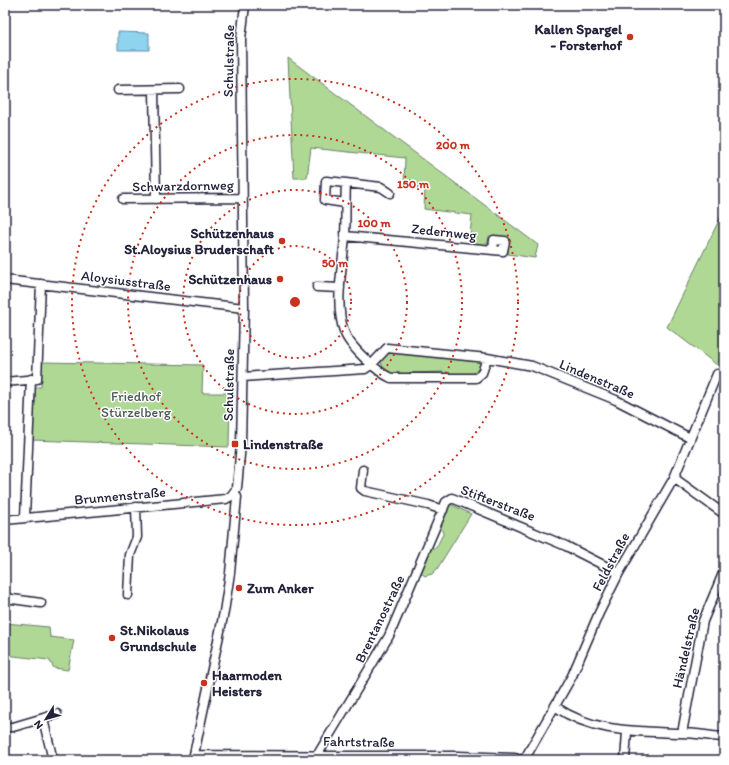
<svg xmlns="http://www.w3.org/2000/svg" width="729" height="765" font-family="Itim,sans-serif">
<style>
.green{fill:#b0d895;stroke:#697d68}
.water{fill:#8ed4ef;stroke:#638da7}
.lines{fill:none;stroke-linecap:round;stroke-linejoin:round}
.minor-casing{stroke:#22223b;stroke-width:11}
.minor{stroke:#fff;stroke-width:8}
.ring{fill:none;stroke:#c8321e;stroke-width:2;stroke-dasharray:2 4}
.poi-dot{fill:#c8321e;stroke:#fff;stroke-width:1.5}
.labels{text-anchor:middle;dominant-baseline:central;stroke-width:3;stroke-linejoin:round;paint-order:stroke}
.poi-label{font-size:14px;font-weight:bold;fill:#22223b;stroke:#fff;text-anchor:start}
.street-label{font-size:14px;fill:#22223b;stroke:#fff}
.park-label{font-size:14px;fill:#4d5956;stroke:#fff}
.centre{fill:#c8321e;stroke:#fff;stroke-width:2}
.ring-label{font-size:12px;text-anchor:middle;font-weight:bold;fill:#c8321e;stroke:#fff;stroke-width:3;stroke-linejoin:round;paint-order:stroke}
</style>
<rect width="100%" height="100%" fill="#fff"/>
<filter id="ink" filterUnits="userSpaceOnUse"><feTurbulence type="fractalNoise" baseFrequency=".025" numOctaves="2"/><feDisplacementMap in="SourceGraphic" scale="8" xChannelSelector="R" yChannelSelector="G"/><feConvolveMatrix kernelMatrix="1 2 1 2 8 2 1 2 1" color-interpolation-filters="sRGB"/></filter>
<g filter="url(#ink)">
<path class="green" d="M288,58L538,245L535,258L508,254L509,239L489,236L487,247L469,245L472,215L424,209L425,189L404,185L405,158L311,148L307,178H294Z
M724,210V350L717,365L667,327Z
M388,352L477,360L482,365L481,369L476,375L445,376L443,372L409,373C401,379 392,375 384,371L381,362L383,358Z
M42,362L203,365L202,393H230L229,447L31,440L33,387H41Z
M450,504L471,514L437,569L432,574L425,576L421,573L431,548H436L444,532L440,527Z
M5,623L49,627L50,637L74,640L68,670L54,668L49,660L5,655Z"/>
<path class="water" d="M118,32L149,33V50H118Z"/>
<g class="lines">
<defs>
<path id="minor" d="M118,90L180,89
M154,90L156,199
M390,193L381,187L346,183C345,201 346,218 345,236C343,265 334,303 344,331C348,345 377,372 391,378H476L482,373L487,358
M123,199L243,198
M345,203L325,200L326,181L346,183
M345,236L493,250L503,251L505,241L494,240L493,250
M5,280L244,308
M317,287L340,288
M243,377L365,369L372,364L387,348L487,358L532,366L616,400L690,438
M5,382L37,379L41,284
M363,470L361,488L365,491L428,505L443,510
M674,478L724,514
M25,517L31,379
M5,520L226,499L231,496L237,488L241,444L244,308L241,39L245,5
M128,595L130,555L137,537L136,507
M5,598L41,603
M556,707C593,733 637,731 681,733C695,733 710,736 724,737
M43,719L53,760
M5,727H13L57,714
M682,733L703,621L724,571
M318,754L389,636L446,502L452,498L566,546L619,573
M194,755L458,756L514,758L524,760
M193,759L224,612L230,573L237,497L235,493
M524,760L572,676L599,613L619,573L674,478L717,374
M625,760L627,732"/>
</defs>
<use href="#minor" class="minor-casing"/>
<use href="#minor" class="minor"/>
</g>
</g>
<g class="ring">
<circle cx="295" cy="302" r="56"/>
<circle cx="295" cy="302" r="112"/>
<circle cx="295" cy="302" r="167"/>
<circle cx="295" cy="302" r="223"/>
</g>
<g class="poi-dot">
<circle cx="630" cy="37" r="4"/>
<circle cx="282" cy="241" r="4"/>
<circle cx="280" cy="279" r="4"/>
<rect x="231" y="440" width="8" height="8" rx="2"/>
<circle cx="239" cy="588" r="4"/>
<circle cx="112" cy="638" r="4"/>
<circle cx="204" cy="683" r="4"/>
</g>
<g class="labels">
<g class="poi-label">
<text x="622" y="29" text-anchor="end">Kallen Spargel<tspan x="622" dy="16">- Forsterhof</tspan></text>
<text x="274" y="233" text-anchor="end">Schützenhaus<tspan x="274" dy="16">St.Aloysius Bruderschaft</tspan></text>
<text x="272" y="279" text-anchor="end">Schützenhaus</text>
<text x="243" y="444">Lindenstraße</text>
<text x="247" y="588">Zum Anker</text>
<text x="120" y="630">St.Nikolaus<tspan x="120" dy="16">Grundschule</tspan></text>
<text x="212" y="675">Haarmoden<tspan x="212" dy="16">Heisters</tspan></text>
</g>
<g class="street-label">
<text transform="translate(229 61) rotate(-89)">Schulstraße</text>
<text transform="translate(183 186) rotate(-1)">Schwarzdornweg</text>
<text transform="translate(444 232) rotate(6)">Zedernweg</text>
<text transform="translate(126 281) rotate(7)">Aloysiusstraße</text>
<text transform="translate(597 379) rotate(23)">Lindenstraße</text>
<text transform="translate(229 385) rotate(-89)">Schulstraße</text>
<text transform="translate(120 496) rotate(-5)">Brunnenstraße</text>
<text transform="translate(498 503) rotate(21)">Stifterstraße</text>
<text transform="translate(611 562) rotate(-62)">Feldstraße</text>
<text transform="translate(380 619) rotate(-64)">Brentanostraße</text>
<text transform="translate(686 648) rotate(-77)">Händelstraße</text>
<text transform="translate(359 742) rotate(1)">Fahrtstraße</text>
</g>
<g class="park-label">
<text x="136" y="396">Friedhof<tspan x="136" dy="16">Stürzelberg</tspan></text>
</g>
</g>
<circle cx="295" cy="302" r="6" class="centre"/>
<g class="ring-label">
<text x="453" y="149">200 m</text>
<text x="413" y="188">150 m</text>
<text x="374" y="227">100 m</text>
<text x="335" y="267">50 m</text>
</g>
<rect width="729" height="765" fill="none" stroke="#fff" stroke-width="20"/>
<rect x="10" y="10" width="709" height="745" fill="none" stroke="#22223b" stroke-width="1.5" filter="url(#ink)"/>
<g transform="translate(46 719) rotate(233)" stroke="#ffffff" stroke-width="3" paint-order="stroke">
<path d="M0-3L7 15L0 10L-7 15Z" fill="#22223b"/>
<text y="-6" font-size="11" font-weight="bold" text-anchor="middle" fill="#22223b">N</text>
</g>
</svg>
